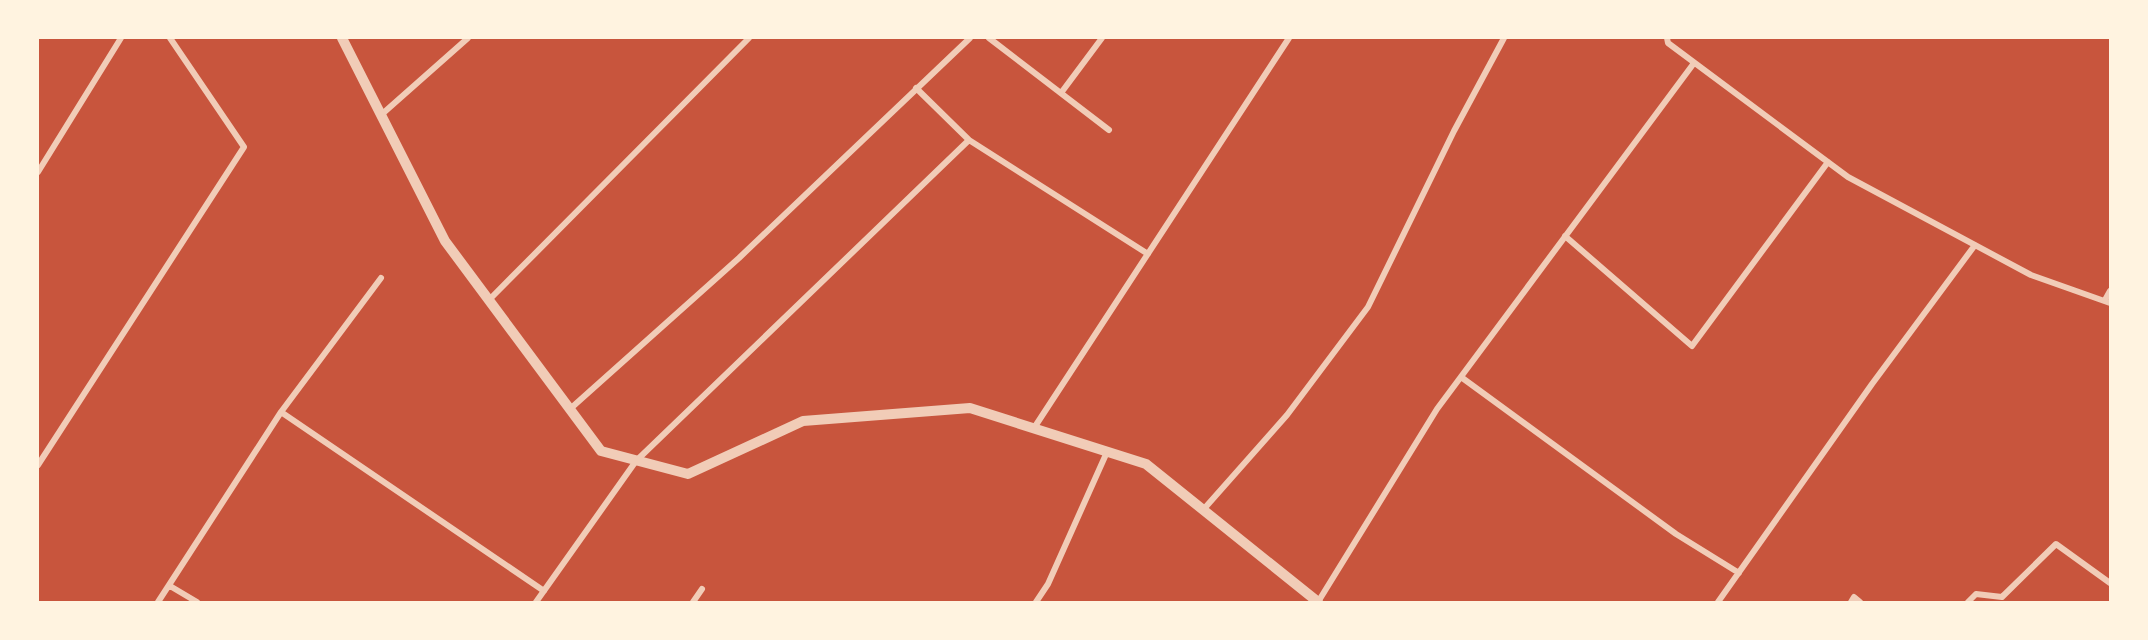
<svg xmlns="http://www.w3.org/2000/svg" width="2148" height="640" font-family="'Open Sans',sans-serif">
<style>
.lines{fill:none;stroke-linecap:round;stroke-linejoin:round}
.minor{stroke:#f1ccb7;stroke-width:6}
.tertiary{stroke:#f1ccb7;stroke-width:10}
</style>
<rect width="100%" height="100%" fill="#c8553d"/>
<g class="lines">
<path class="minor" d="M989,38L1109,130
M1667,38L1668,43L1848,177L2031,275L2110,303
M1061,93L1102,38
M381,115L468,38
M969,140L1148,254
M38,172L121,38
M1565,236L1692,346L1828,162
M489,300L749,38
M2105,300L2110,291
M1461,377L1676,534L1739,573
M570,409L739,258L970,38
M281,412L544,591
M1034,428L1289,38
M38,465L244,147L170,38
M1203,510L1287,415L1368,307L1454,131L1504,38
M170,586L197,602
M158,602L281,412L381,278
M536,602L636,461L969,140L916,88
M693,602L702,589
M1036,602L1048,584L1107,452
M1318,602L1437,409L1694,63
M1718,602L1872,384L1975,245
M1851,602L1854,597L1860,602
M1968,602L1976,594L2002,597L2056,544L2110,583"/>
<path class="tertiary" d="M342,38L445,241L601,451L688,474L803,421L970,408L1146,464L1318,602"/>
</g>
<rect width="2148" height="640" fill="none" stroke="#fff3e0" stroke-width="78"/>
</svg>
